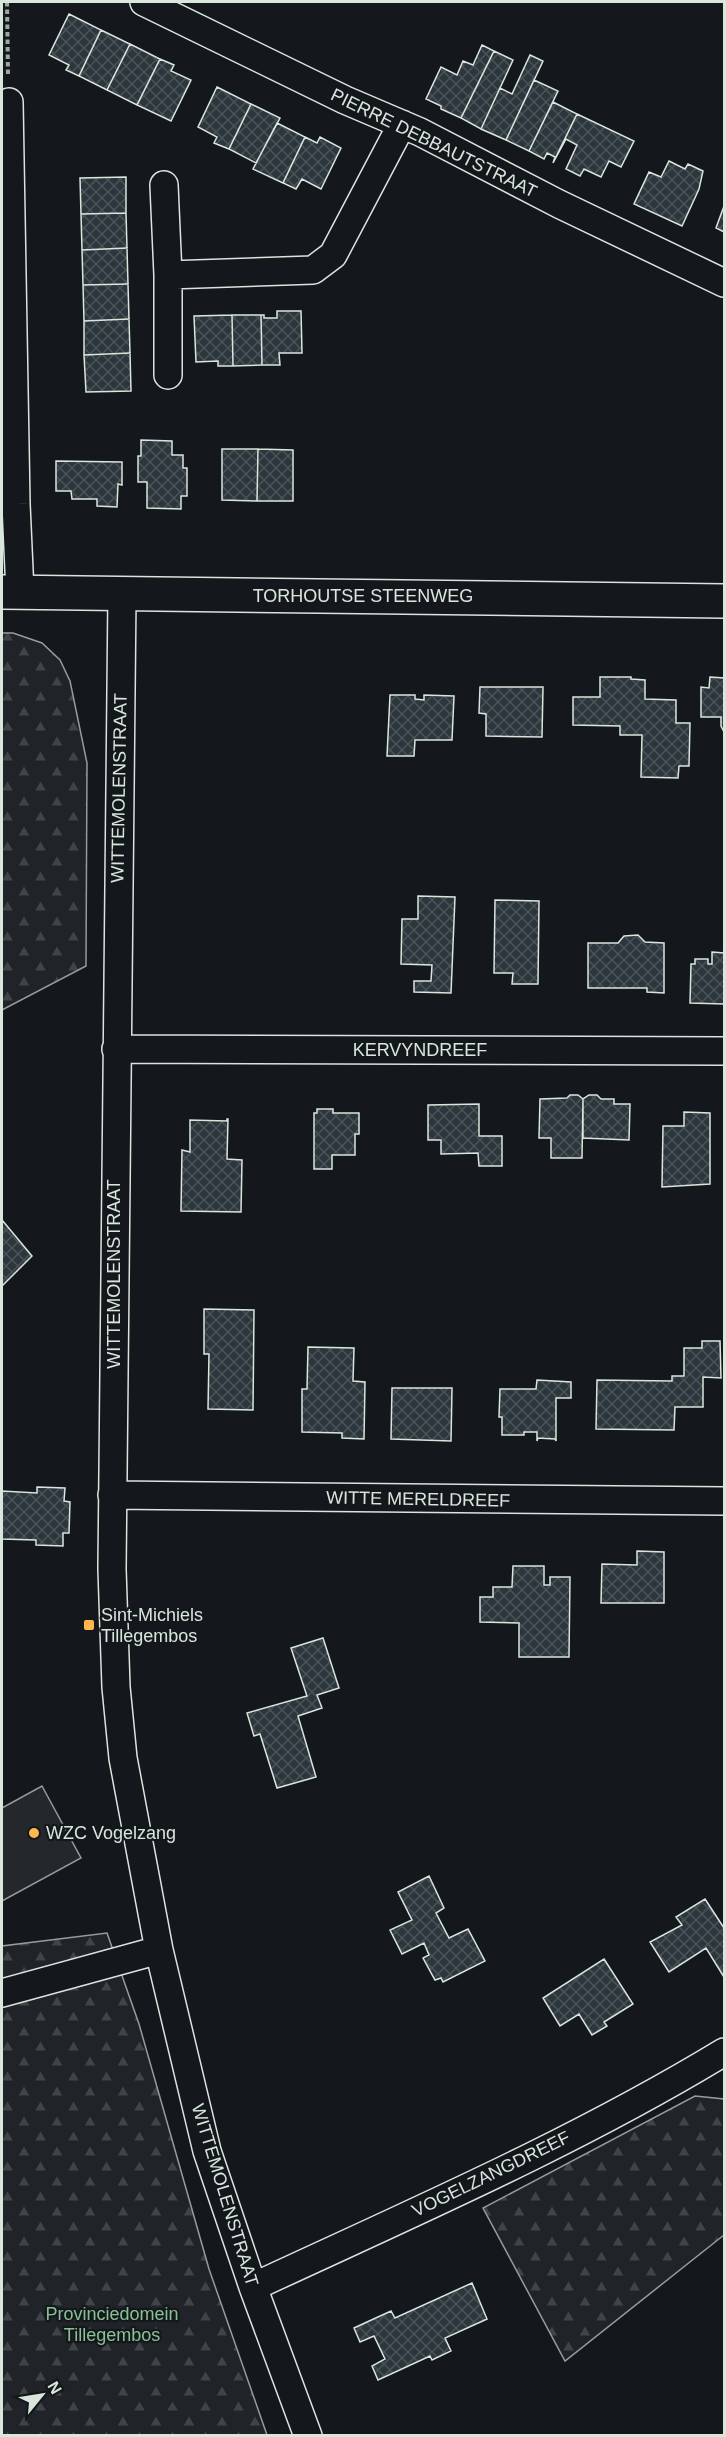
<svg xmlns="http://www.w3.org/2000/svg" width="726" height="2437" font-family="Helvetica,sans-serif">
<style>
.forest{fill:url(#forest-firs);stroke:#939e99;stroke-width:1.5}
.parking{fill:#24282b;stroke:#939e99;stroke-width:1.5}
.building{fill:url(#building-cross-hatch);stroke:#d8e6dc;stroke-width:1.5}
.lines{fill:none;stroke-linecap:round;stroke-linejoin:round}
.minor-casing{stroke:#d8e6dc;stroke-width:30}
.primary-casing{stroke:#d8e6dc;stroke-width:36}
.path{stroke:#9da8a2;stroke-width:4;stroke-dasharray:4.5 3;stroke-linecap:butt}
.minor{stroke:#14181c;stroke-width:27}
.primary{stroke:#14181c;stroke-width:33}
.poi-dot{fill:#ffb74d;stroke:#14181c;stroke-width:2}
.labels{text-anchor:middle;dominant-baseline:central;stroke-width:4.5;stroke-linejoin:round;paint-order:stroke}
.street-label{font-size:18px;fill:#d8e6dc;stroke:#14181c}
.poi-label{font-size:18px;fill:#d8e6dc;stroke:#14181c;text-anchor:start}
.park-label{font-size:18px;fill:#8ac095;stroke:#14181c}
</style>
<defs>
<pattern id="forest-firs" width="22" height="20" patternUnits="userSpaceOnUse" patternTransform="scale(1.5)"><rect width="22" height="20" fill="#202428"/><path d="M5 1l3.5 6h-7zM16 11l3.5 6h-7z" fill="#404447"/></pattern>
<pattern id="building-cross-hatch" width="8" height="8" patternUnits="userSpaceOnUse" patternTransform="scale(1.5)"><rect width="8" height="8" fill="#2c363c"/><path d="M0 0l8 8M0 8l8-8" fill="none" stroke="#4a5358"/></pattern>
</defs>
<rect width="100%" height="100%" fill="#14181c"/>
<path class="forest" d="M2,633H13L42,643L60,660L70,681L87,763L86,966L2,1010Z
M107,1933L139,2024L209,2269L267,2435H2V1946Z
M695,2096L724,2099V2235L565,2361L483,2208Z"/>
<path class="parking" d="M42,1786L81,1858L2,1901V1808Z"/>
<path class="building" d="M69,14L101,30L79,76L66,70L69,65L49,55Z
M101,30L130,44L107,90L79,76Z
M130,44L160,59L137,105L107,90Z
M482,45L494,51L461,118L441,109V106L426,99L441,67L457,75L463,61L473,65Z
M494,51L513,60L481,129L461,118Z
M530,55L543,61L506,140L481,129L500,88L512,94Z
M160,59L174,65L171,71L191,80L171,121L137,105Z
M534,80L558,91L529,151L506,140Z
M217,87L251,104L229,149L214,143L217,137L198,127Z
M553,102L577,114L553,163L555,157L547,153L544,159L529,151Z
M251,104L280,118L256,163L229,149Z
M577,114L634,141L621,167L609,161L601,177L584,169L580,176L566,169L577,145L566,139L553,163Z
M277,123L305,137L283,183L253,169Z
M305,137L317,143L320,137L341,148L321,189L302,179L296,189L283,183Z
M669,161L685,169L688,164L703,171L699,189L682,226L634,204L649,172L661,177Z
M126,177V213L81,214L80,178Z
M724,206V232L716,228Z
M126,213L127,248L82,250L81,214Z
M127,248L128,284L83,285L82,250Z
M128,284L129,319L84,321L83,285Z
M277,311H301L302,353H279L280,365H262L261,315H264V318H277Z
M232,315L233,366H218V361L196,362L194,316Z
M232,315H261L262,365L233,366Z
M129,319L130,353L84,355V321Z
M130,353L131,391L86,392L84,355Z
M141,440L172,441V455H183V468H187V496H181V509L147,508V482H138V456H141Z
M222,449H258L257,501L222,500Z
M258,449L293,450V501H257Z
M56,461L122,462V485L118,484L117,507L97,506V499H72L71,491H56Z
M600,677H631V679L645,680V699L676,700V723H690L689,766H679L678,778L641,777L642,735H620V726L573,725V697H600Z
M710,677L724,678V732L721,726V717H701V687L709,688Z
M480,687H543L542,737L486,736V714L479,713Z
M390,695H415V699L424,700V695L454,696L452,740H415L414,756H387Z
M418,896L455,897L451,993L414,992V981H431L432,965L401,964L402,919H418Z
M495,900L539,901L538,984H512L513,973H494Z
M638,935L645,942L664,943V993L647,992V988H588V943H618L624,936Z
M712,952L724,953V1004L690,1003L691,964H695V959H708V964H712Z
M570,1095H578L583,1099L582,1158H551V1138H539L540,1099L567,1098Z
M589,1095H597L601,1099H614V1104H630L629,1140L583,1138V1099Z
M479,1104V1136H502V1166H479L478,1153L441,1154V1140H428V1105Z
M317,1109H333V1113H359V1134H355V1155H332V1169H314V1113H317Z
M684,1112L710,1113V1184L662,1187L663,1126H684Z
M227,1119H228L227,1159L242,1160L241,1212L181,1211L182,1150L190,1152V1120L227,1121Z
M2,1220L32,1256L2,1286Z
M204,1309L254,1310L253,1410L208,1409L209,1354H204Z
M702,1341H720L721,1378L703,1377V1407H675L674,1430L596,1429L597,1380L672,1381V1376H684V1348H702Z
M308,1347L354,1348L353,1381L365,1382L364,1439L342,1438V1433L302,1432V1389H307Z
M537,1380L571,1382V1398H556V1441L555,1439L538,1438L537,1441V1432H524V1435H502V1417H499L500,1389H536Z
M392,1388H452L451,1441L391,1439Z
M37,1487L65,1488L64,1501L70,1502L69,1533H63V1546L36,1545V1540L2,1539V1491L37,1493Z
M637,1551L664,1552V1603H601L602,1564L637,1565Z
M513,1566H544V1585H550V1577H570L569,1657H519V1623L480,1622V1597H493V1587H512Z
M323,1638L339,1688L317,1695L322,1708L298,1716L316,1777L277,1788L260,1734L254,1736L247,1713L307,1696L291,1648Z
M429,1876L444,1908L436,1913L449,1938L468,1929L485,1961L443,1982L441,1978L435,1980L423,1958L429,1955L424,1943L402,1954L390,1930L412,1920L398,1892Z
M705,1899L724,1928V1977L706,1948L669,1972L650,1942L682,1925L676,1917Z
M604,1959L633,2004L604,2022L607,2026L592,2035L579,2014L560,2026L543,1998Z
M472,2283L487,2319L445,2338L451,2351L432,2360L430,2356L378,2380L372,2366L385,2359L374,2336L360,2342L354,2328L391,2311L395,2318Z"/>
<g class="lines">
<defs>
<path id="minor" d="M144,2L345,100L420,132L559,204L724,283
M9,102L16,504L20,592
M164,185L168,275V375
M168,275L313,270L333,255L402,124
M122,594L112,1569L116,1687L123,1758L159,1950L207,2151L253,2287L308,2436
M116,1049L724,1051
M112,1495L724,1501
M2,1993L159,1950
M253,2287C412,2213 574,2143 724,2052"/>
<path id="primary" d="M2,592L724,601"/>
</defs>
<use href="#minor" class="minor-casing"/>
<use href="#primary" class="primary-casing"/>
<path class="path" d="M7,2L8,76"/>
<use href="#minor" class="minor"/>
<use href="#primary" class="primary"/>
</g>
<g class="poi-dot">
<rect x="83" y="1619" width="12" height="12" rx="3"/>
<circle cx="34" cy="1833" r="6"/>
</g>
<g class="labels">
<g class="street-label">
<text transform="translate(434 143) rotate(26)">PIERRE DEBBAUTSTRAAT</text>
<text x="363" y="596">TORHOUTSE STEENWEG</text>
<text transform="translate(119 788) rotate(-89)">WITTEMOLENSTRAAT</text>
<text x="420" y="1050">KERVYNDREEF</text>
<text transform="translate(114 1274) rotate(-90)">WITTEMOLENSTRAAT</text>
<text transform="translate(418 1499) rotate(1)">WITTE MERELDREEF</text>
<text transform="translate(491 2174) rotate(-26)">VOGELZANGDREEF</text>
<text transform="translate(225 2195) rotate(73)">WITTEMOLENSTRAAT</text>
</g>
<g class="poi-label">
<text x="101" y="1615">Sint-Michiels<tspan x="101" dy="21">Tillegembos</tspan></text>
<text x="46" y="1833">WZC Vogelzang</text>
</g>
<g class="park-label">
<text x="112" y="2314">Provinciedomein<tspan x="112" dy="21">Tillegembos</tspan></text>
</g>
</g>
<rect width="726" height="2437" fill="none" stroke="#d8e6dc" stroke-width="6"/>
<g transform="translate(42 2395) rotate(60)" stroke="#14181c" stroke-width="4.5" paint-order="stroke">
<path d="M0-4.5L10 22L0 15L-10 22Z" fill="#d8e6dc"/>
<text y="-9" font-size="16" font-weight="bold" text-anchor="middle" fill="#d8e6dc">N</text>
</g>
</svg>
